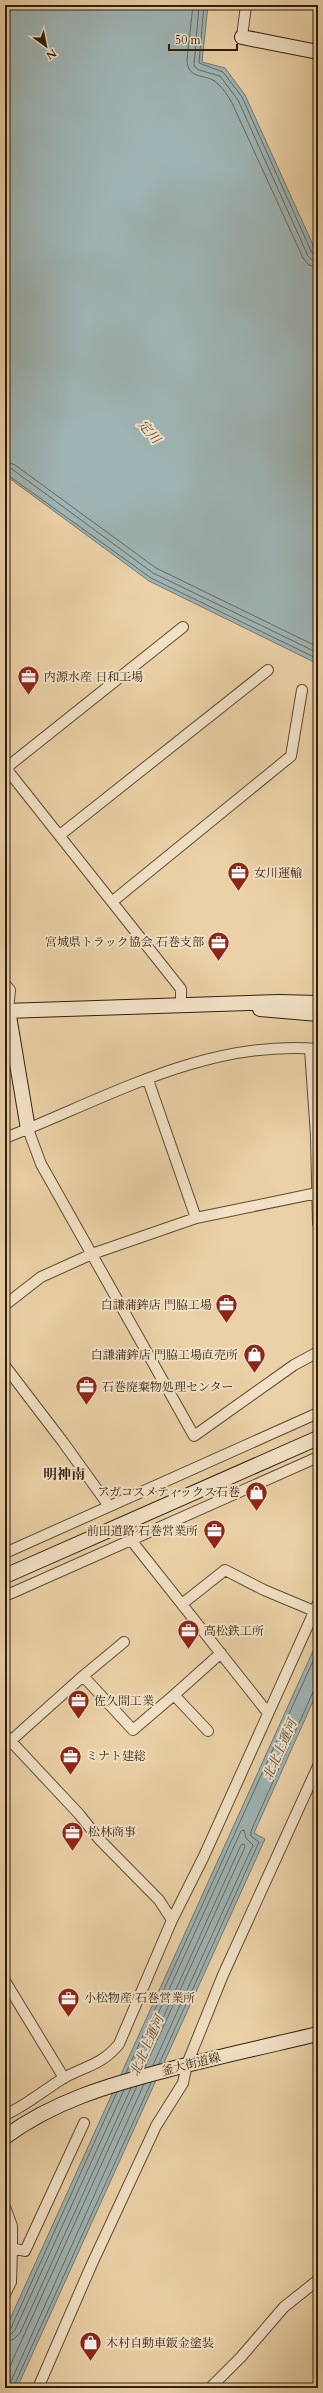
<svg xmlns="http://www.w3.org/2000/svg" width="323" height="2393" font-family="Cardo,'Noto Serif JP',serif">
<style>
.water{fill:#9eb4b4;stroke:#727871}
.lines{fill:none;stroke-linecap:round;stroke-linejoin:round}
.shore{stroke:#676960;stroke-width:1}
.street-casing{stroke:#5f4b33;stroke-width:12}
.secondary-casing{stroke:#301e0c;stroke-width:16}
.street{stroke:#f2e1c6;stroke-width:10}
.secondary{stroke:#f2e1c6;stroke-width:14}
.labels{text-anchor:middle;dominant-baseline:central;stroke-width:4;stroke-linejoin:round;paint-order:stroke}
.poi-label{font-size:12px;fill:#301e0c;stroke:#f2e1c6;text-anchor:start}
.street-label{font-size:12px;fill:#301e0c;stroke:#f2e1c6}
.water-label{font-size:13px;font-style:italic;fill:#514b3e;stroke:#f2e1c6}
.quarter-label{font-size:14px;font-weight:bold;fill:#301e0c;stroke:#f2e1c6}
</style>
<rect width="100%" height="100%" fill="#ebd1a7"/>
<filter id="stains"><feTurbulence type="fractalNoise" baseFrequency=".005" numOctaves="4"/><feColorMatrix values="0 0 0 0 .2 0 0 0 0 .09 0 0 0 0 .02 0 0 0 .5 -.17"/></filter>
<radialGradient id="worn" r=".72"><stop offset=".6" stop-color="#630" stop-opacity="0"/><stop offset="1" stop-color="#630" stop-opacity=".3"/></radialGradient>
<path class="water" d="M5,5H208L202,62L225,68L245,95L318,256V664L149,581L5,475Z
M318,1640V1690L254,1833L265,1839L17,2388H5V2330Z"/>
<g class="lines">
<path class="shore" d="M193,5L187,60C188,81 207,73 217,83C223,88 228,96 232,103L303,258L309,265L318,267
M199,5L194,66L199,70L220,76L238,100L308,256L312,260L318,261
M204,5L199,63L223,72L242,97L312,253L318,256
M5,461L15,465L156,568L318,647
M5,467L12,469L153,573L318,653
M5,473L151,578L318,659
M159,2064L259,1842L251,1836V1831L313,1692L318,1689
M140,2069L241,1845L244,1844L245,1847L145,2067
M132,2071L241,1831L244,1830L246,1838L253,1845L153,2065
M126,2073L318,1650
M5,2330L11,2328L117,2092
M5,2336L11,2334L15,2330L124,2090
M5,2342L14,2339L20,2333L131,2088
M5,2377L137,2086
M8,2388L144,2084
M13,2388L151,2083"/>
<defs>
<path id="street" d="M242,37L246,5
M5,767L181,989V1006
M6,768L183,627
M60,835L268,670
M113,901L291,756L302,690
M5,984L10,990L8,1010
M310,1049L316,1136L318,1223
M148,1080L196,1218
M28,1129L41,1164L194,1436L294,1365L318,1352
M5,1138C105,1099 206,1039 318,1049
M5,1305L41,1277L92,1254L196,1218L317,1193
M5,1366L63,1442L109,1506
M131,1540L268,1713
M5,1553L318,1413
M5,1596L318,1457
M182,1604L225,1570L264,1590L314,1611
M124,1642L83,1676L133,1730L174,1695
M208,1731L174,1695L221,1653
M5,1735L79,1814L99,1839L159,1900L172,1920
M5,1746L83,1676
M5,1981L64,2078
M5,2115C25,2106 43,2091 62,2079C84,2066 101,2066 119,2044L172,1920L204,1856L318,1603
M5,2207L12,2226V2248
M5,2294L11,2282L12,2248L25,2251L84,2123
M38,2388L91,2266L156,2126L183,2083L187,2064L223,1975L318,1766
M210,2388L241,2357L284,2307L318,2280"/>
<path id="secondary" d="M242,37L318,52
M260,1009L318,1014
M8,1010L28,1129
M5,1011L279,1002L318,1003
M5,1576L318,1438
M5,2137C54,2101 109,2085 167,2070C217,2057 267,2046 318,2034"/>
</defs>
<use href="#street" class="street-casing"/>
<use href="#secondary" class="secondary-casing"/>
<use href="#street" class="street"/>
<use href="#secondary" class="secondary"/>
</g>
<defs>
<symbol id="office-pin" viewBox="-11 -11 22 30"><path d="M0 17L-7.5 6A9.5 9.5 0 1 1 7.5 6Z" fill="#8f2418" stroke="#f2e1c6"/><path d="M-6-3h4V-5.5h4V-3h4V5H-6ZM-1-4.5V-3h2v-1.5ZM-6 0V1H6V0Z" fill="#fff"/></symbol>
<symbol id="shop-pin" viewBox="-11 -11 22 30"><path d="M0 17L-7.5 6A9.5 9.5 0 1 1 7.5 6Z" fill="#8f2418" stroke="#f2e1c6"/><path d="M-5-2.5h2.3a2.7 3.5 0 0 1 5.4 0H5L5.5 6h-11ZM-1.5-2.5h3a1.5 2.3 0 0 0-3 0Z" fill="#fff"/></symbol>
</defs>
<g fill-rule="evenodd">
<use href="#office-pin" x="16" y="664" width="25" height="34"/>
<use href="#office-pin" x="226" y="860" width="25" height="34"/>
<use href="#office-pin" x="206" y="930" width="25" height="34"/>
<use href="#office-pin" x="214" y="1292" width="25" height="34"/>
<use href="#shop-pin" x="242" y="1342" width="25" height="34"/>
<use href="#office-pin" x="74" y="1374" width="25" height="34"/>
<use href="#shop-pin" x="244" y="1480" width="25" height="34"/>
<use href="#office-pin" x="202" y="1518" width="25" height="34"/>
<use href="#office-pin" x="176" y="1618" width="25" height="34"/>
<use href="#office-pin" x="66" y="1688" width="25" height="34"/>
<use href="#office-pin" x="58" y="1744" width="25" height="34"/>
<use href="#office-pin" x="60" y="1820" width="25" height="34"/>
<use href="#office-pin" x="56" y="1986" width="25" height="34"/>
<use href="#shop-pin" x="78" y="2330" width="25" height="34"/>
</g>
<g class="labels">
<g class="poi-label">
<text x="44" y="677">内源水産 日和工場</text>
<text x="254" y="873">女川運輸</text>
<text x="204" y="942" text-anchor="end">宮城県トラック協会 石巻支部</text>
<text x="212" y="1305" text-anchor="end">白謙蒲鉾店 門脇工場</text>
<text x="238" y="1355" text-anchor="end">白謙蒲鉾店 門脇工場直売所</text>
<text x="102" y="1387">石巻廃棄物処理センター</text>
<text x="240" y="1492" text-anchor="end">アガコスメティックス石巻</text>
<text x="198" y="1531" text-anchor="end">前田道路 石巻営業所</text>
<text x="204" y="1631">高松鉄工所</text>
<text x="94" y="1701">佐久間工業</text>
<text x="86" y="1756">ミナト建総</text>
<text x="88" y="1832">松林商事</text>
<text x="84" y="1998">小松物産 石巻営業所</text>
<text x="106" y="2343">木村自動車鈑金塗装</text>
</g>
<g class="street-label">
<text transform="translate(191 2064) rotate(-14)">釜大街道線</text>
</g>
<g class="water-label">
<text transform="translate(149 432) rotate(49)">定川</text>
<text transform="translate(280 1750) rotate(-66)">北北上運河</text>
<text transform="translate(147 2046) rotate(-66)">北北上運河</text>
</g>
<g class="quarter-label">
<text x="64" y="1474">明神南</text>
</g>
</g>
<rect width="323" height="2393" fill="none" stroke="#ebd1a7" stroke-width="20"/>
<rect x="6" y="6" width="311" height="2381" fill="none" stroke="#301e0c" stroke-width="2"/>
<rect x="10" y="10" width="303" height="2373" fill="none" stroke="#301e0c"/>
<g transform="translate(46 46) rotate(147)" stroke="#f2e1c6" stroke-width="3" paint-order="stroke">
<path d="M0-3L7 15L0 10L-7 15Z" fill="#301e0c"/>
<text y="-6" font-size="11" font-weight="bold" text-anchor="middle" fill="#301e0c">N</text>
</g>
<path d="M169 44v6h68v-6" fill="none" stroke="#301e0c" stroke-width="2"/>
<text x="175" y="44" font-size="12" fill="#301e0c" stroke="#f2e1c6" stroke-width="3" paint-order="stroke">50 m</text>
<rect width="100%" height="100%" filter="url(#stains)"/>
<rect width="100%" height="100%" fill="url(#worn)"/>
</svg>
